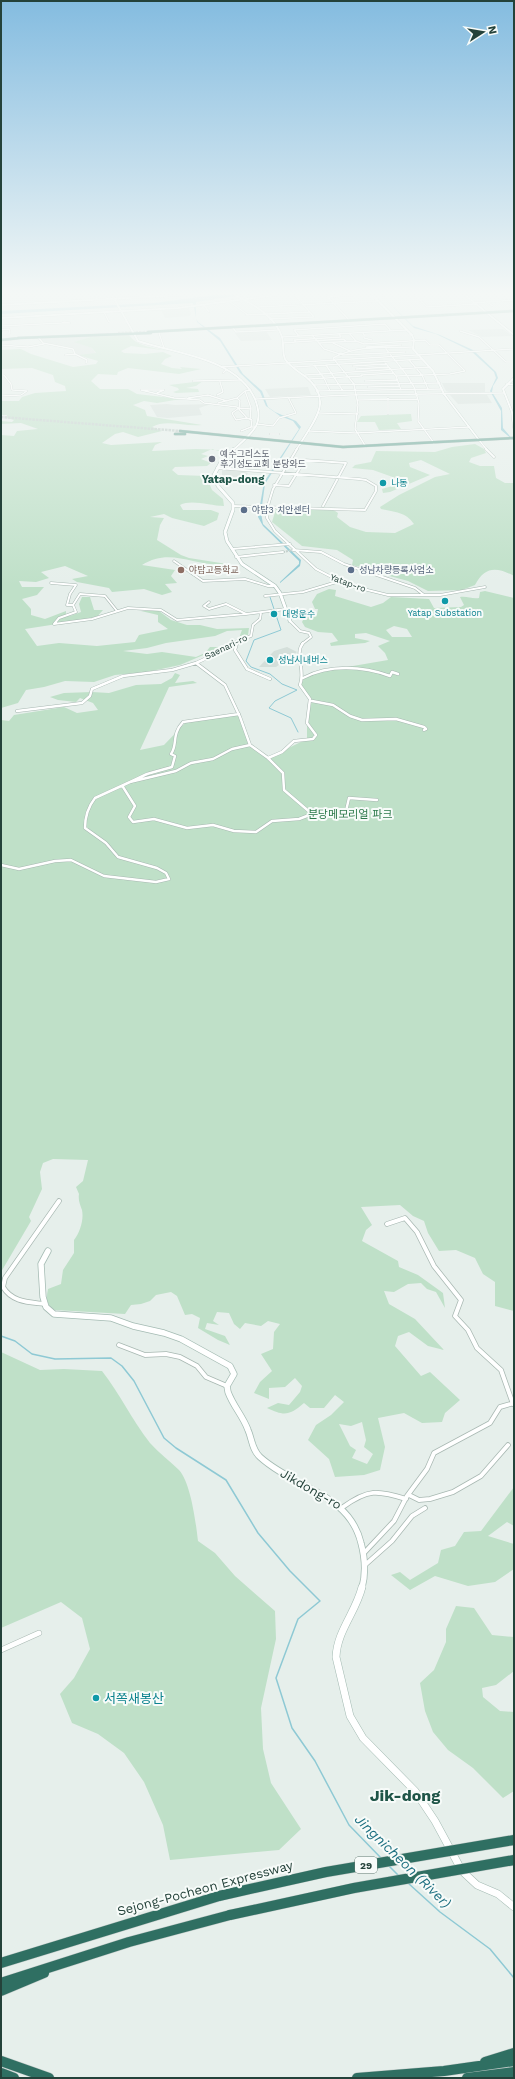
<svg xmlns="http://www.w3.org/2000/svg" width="515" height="2079" font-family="'Work Sans','Noto Sans KR',sans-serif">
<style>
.built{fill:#d4dfda}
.green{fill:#bfe0c8;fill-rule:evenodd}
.water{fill:#8ec9d4}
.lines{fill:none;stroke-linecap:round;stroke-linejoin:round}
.stream-far1{stroke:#8ec9d4;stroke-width:1}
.stream{stroke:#8ec9d4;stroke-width:1.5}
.street-tunnel{stroke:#bfccc8;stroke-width:2;stroke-dasharray:2 1;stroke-linecap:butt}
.primary-tunnel{stroke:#bfccc8;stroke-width:2.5;stroke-dasharray:2.5 1;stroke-linecap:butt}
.street-far4-casing{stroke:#a8b8b2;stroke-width:2}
.street-far3-casing{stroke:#a8b8b2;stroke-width:3}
.street-far2-casing{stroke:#a8b8b2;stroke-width:3.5}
.street-far1-casing{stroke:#a8b8b2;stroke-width:5.5}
.street-casing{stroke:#a8b8b2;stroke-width:6}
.secondary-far3-casing{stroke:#a4bbb3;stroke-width:2.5}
.secondary-far2-casing{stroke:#a4bbb3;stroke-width:4}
.secondary-far1-casing{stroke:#a4bbb3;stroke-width:7}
.secondary-casing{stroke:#a4bbb3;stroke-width:8}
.primary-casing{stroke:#c2cac8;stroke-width:3}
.highway-casing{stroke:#c2cac8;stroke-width:11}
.street-far4{stroke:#fff;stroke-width:1.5}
.street-far3{stroke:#fff;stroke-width:2}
.street-far2{stroke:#fff;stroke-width:2.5}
.street-far1{stroke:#fff;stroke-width:4}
.street{stroke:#fff;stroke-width:5}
.secondary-far3{stroke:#fff;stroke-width:2}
.secondary-far2{stroke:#fff;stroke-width:3}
.secondary-far1{stroke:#fff;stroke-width:5.5}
.secondary{stroke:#fff;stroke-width:7}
.primary{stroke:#6aa596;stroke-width:2.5}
.highway{stroke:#2f6f62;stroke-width:10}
.highway-bridge-casing{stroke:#c2cac8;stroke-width:11;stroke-linecap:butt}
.highway-bridge{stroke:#2f6f62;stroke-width:10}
.worship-dot{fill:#6b7280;stroke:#f7fbf9;stroke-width:1.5}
.culture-dot{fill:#0f9aa8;stroke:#f7fbf9;stroke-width:1.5}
.service-dot{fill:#5c6f8a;stroke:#f7fbf9;stroke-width:1.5}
.education-dot{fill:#8d6e63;stroke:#f7fbf9;stroke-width:1.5}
.labels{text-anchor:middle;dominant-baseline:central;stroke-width:4;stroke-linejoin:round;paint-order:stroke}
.far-worship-label{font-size:9px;fill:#5b616d;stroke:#f7fbf9;text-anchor:start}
.far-culture-label{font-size:9px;fill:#0d838f;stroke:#f7fbf9;text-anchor:start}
.far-service-label{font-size:9px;fill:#4e5e75;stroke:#f7fbf9;text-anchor:start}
.far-education-label{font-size:9px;fill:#785e54;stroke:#f7fbf9;text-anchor:start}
.far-street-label{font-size:9px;fill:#24423a;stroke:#f7fbf9}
.shield{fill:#f7fbf9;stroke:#637a73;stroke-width:1}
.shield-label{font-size:10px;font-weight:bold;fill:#24423a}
.far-quarter-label{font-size:11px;font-weight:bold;fill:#1f5548;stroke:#f7fbf9}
.park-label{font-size:11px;fill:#2d7a4b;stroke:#f7fbf9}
.near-street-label{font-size:13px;fill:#24423a;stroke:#f7fbf9}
.near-culture-label{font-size:13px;fill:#0d838f;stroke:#f7fbf9;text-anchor:start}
.near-water-label{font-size:14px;font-style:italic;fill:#1c6f80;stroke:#f7fbf9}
.near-quarter-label{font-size:16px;font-weight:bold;fill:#1f5548;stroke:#f7fbf9}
</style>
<rect width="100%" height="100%" fill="#e6efeb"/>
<path class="built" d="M189,308L191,314L189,316L165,318L161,310Z
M503,329L512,336L482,337L468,330Z
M266,331L272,340L241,341L235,333Z
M86,336L90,337L75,342L92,348L96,354L78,355L72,348L44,343L39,338Z
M442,383H485V392H449L446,391Z
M308,387L311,395L270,397L265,389Z
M450,395H487L492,403L458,404Z
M167,404L175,405L211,404L199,408L202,415L168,418L157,417L150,405Z
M222,469L242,471L248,473L242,481L222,480Z
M287,647L297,652L276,667H259L274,651Z"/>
<path class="green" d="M129,335C137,347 156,348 169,351L131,346L121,351L124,353L145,354L163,352L172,356L165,359L161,364L172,368L182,369L180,367L201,369L179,374L128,368L118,372L117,375L98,374L91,381L100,389H128L137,394L181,399L157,403L144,401L133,405L145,410L147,416L202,425C184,427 166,419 152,427L162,431L138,437L123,432L115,434L102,443L111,445L162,442L155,445L152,451L196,449L227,450L222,454H218L219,451L212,449L201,454L208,456L201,459L211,463L207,466L175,467L172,470L178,475L206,476L212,490L223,499L224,506C210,506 192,499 180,505L183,510H211L219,513L217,520L204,526L172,518L164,514L150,517L164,518L160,525L157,540L181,555L189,558L227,564C196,568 171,546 142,565L175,570L171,576L177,583L165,584L172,592L162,595L144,589L112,592L109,588L77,582L72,579L88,576L65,566L41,572L49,578L36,582L19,581L22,587H44L37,595L22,599L31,609V615L45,619L66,611V614L70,616L81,612L79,604L82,597H90L94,610H103L96,618L25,629L37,646L59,643L97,646L135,642L139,635L168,629L158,622V615L141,611H159L171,620L187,625H200L217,629L249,628L248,635L239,638L242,630L227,631L215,636L166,643L147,648L123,651L147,654L162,652L196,657L205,653L210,647H222L180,665L147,672L115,675L94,682L65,681L44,687L26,690L18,703L1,708V435L14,436L17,431L38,429L21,423L1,424V421L12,422L14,420L6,418L7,415H1V399L2,401H19L22,397L35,393L66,391L65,386L55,382L53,375L32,368L1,369V350L21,349L31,354L73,367L96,364L98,361L78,355L96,353L92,348L74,342L90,337L86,336Z
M203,381L196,386L186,388L198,389L199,392L176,393L173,392L179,390L178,388L169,385Z
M411,414L412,421L397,423L401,429L379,430L375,422H357L361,416Z
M475,444L484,449L486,453L471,458L469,462L480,466H494L496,478L505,483H514V576C497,567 485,566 475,585L462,590L428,591L408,581L386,575V573L352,565L353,560L337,550L302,546L272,522L276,509C293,510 325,502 338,513L337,517L350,527L366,532L395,533L414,524C406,512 395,512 381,509L380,507L399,495L435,477L450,474L421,460L409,463L410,467L430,475L390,492L383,493L382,489L399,484L401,480L373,470L352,468L355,465L371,462L376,451L435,452L452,447Z
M329,589L336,590L335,596L371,607L383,603L391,597L429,599L434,608L461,607L464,605L460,597C467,596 472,599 479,598L480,592L485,591L514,598V1311L495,1306V1282L483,1274L475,1258L456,1250L439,1251L428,1233L424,1221L413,1216L400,1205L361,1207L372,1225L366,1230L362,1241L398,1261L399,1267L418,1275L443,1293L445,1308L436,1292L427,1289L421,1283L408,1284L394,1292L384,1291L389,1304L415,1319L444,1350L428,1346L409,1332L398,1336L395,1346L421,1376L430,1372L460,1400L445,1413L442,1422L422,1423L404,1413L378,1418L385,1447L380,1470L364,1475L335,1477L329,1459L308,1440L316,1425L331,1415L344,1402L335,1395L324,1408H310L304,1403C289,1416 284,1416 267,1408L278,1403L289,1405L300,1392L302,1386L295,1378L285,1387L269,1388V1399L254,1393L260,1382L272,1371L261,1354L273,1349L274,1332L280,1324L268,1321L261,1326L245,1323L240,1329L234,1324L229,1313L217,1312L213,1321L219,1325L207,1323L205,1329L225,1336L230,1345L218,1340L198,1328L200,1318L192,1314L185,1315L177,1296L171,1292L156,1295L150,1301L141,1304L131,1305L125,1314L55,1310C46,1305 46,1298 48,1289L61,1284L63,1270L74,1253V1240C80,1232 84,1220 82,1210C80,1204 78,1200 79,1194L76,1187L83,1181L88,1160L53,1159L43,1163L40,1172L42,1189L29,1217L31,1221L1,1272V720L9,721L14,715L64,707L77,713L98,710L93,703L80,698L76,702L58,700L50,697L64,693L92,692L109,693L136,685L161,684L172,678L175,673L180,675L175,683L193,681L197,683L169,687L140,750L164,745L188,720L239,714L250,745L268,758L307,739V720L312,701L300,685L303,678L312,673L388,660L385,653L378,646L390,641L366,633L355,634V638L370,641L365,643L331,646L330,643L338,641L332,633L318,632L305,627L302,622L305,616L317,614L318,609H315L312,602L317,594ZM394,626L407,629L412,637H392L386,630ZM362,1422L366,1440L364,1447L373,1454L367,1464L352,1458L356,1450L350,1446L339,1424L351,1426Z
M1,1352L40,1370L64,1369L102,1371C120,1394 132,1420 150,1443C159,1453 170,1461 179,1470C191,1483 196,1524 198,1541L215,1553L235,1576L275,1611L276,1639L261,1708L263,1749L271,1783L301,1829L279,1850L170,1860L163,1825L144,1782L124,1753L98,1734L72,1723L60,1694L74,1678L90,1649L82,1618L61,1602L1,1628Z
M514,1487V1526L507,1522L488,1536L514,1544V1569L495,1582L468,1586L435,1576L410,1590L391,1575L400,1572L410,1580L438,1563L441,1550L455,1546L464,1532L481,1531Z
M456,1606L474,1608L492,1635L514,1637V1671L496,1685L482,1688L483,1697L500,1711L514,1712V1791L503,1798L473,1768L448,1750L433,1732L425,1711L420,1683L434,1670L446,1642V1629Z"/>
<path class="water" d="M215,295H242L196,302V318L198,322L220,338L243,374L262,391L268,407L275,412L296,421L301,427L265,484L261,513L263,524L301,560L300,566L280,583V582L299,564V561L263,526L258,517L264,482L299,429L293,421L280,416L266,406L260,392L240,373L220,341L197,322L193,303L1,314V311L154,303Z
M381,295L413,326L440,335L473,350L496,372L498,378L493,386L492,392L502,408L503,428L514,441L501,430V411L490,391L496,378L494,372L471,351L436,334L414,328Z"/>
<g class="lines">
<path class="stream-far1" d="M270,597L281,630L254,640L246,661L251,667L270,674L282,684L297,690L275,701L269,708L291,718L298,732"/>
<path class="stream" d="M1,1336L15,1341L32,1354L55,1359L111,1358L122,1366L134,1381L164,1438L176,1448L226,1480L258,1533L290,1571L320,1601L298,1619L276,1678L292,1728L315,1761L349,1825L381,1858
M389,1866L399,1876
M408,1883L440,1912L490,1949L514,1978"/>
<path class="street-tunnel" d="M283,552L293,550"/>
<path class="primary-tunnel" d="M118,333L148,332
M1,417L180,431"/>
<defs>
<path id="street-far4" d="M95,295L98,300
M295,295L314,317
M326,295L349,320
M415,295L427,307L476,304
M475,295H501
M327,297L352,295
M230,302L248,315
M487,302L493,306H514
M473,303L514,300
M204,305L209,312
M258,307L378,301
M104,312L109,322H126
M246,315L310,312
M269,319L314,317
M64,322L70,323H62Z
M1,326L62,323
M233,328L236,332L278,330
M1,330L9,329L10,333H2L1,331
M460,331L479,337L506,362H514
M159,333L164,348
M349,333L356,341L364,344
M363,333L364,335H412
M312,335L324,349L343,355L405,352
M364,335V338L372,340
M299,336L294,330L385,324L391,331
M38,337L43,343L73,349L75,354L87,360L86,363
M282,337L407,330
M296,342L344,339L346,342
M283,343L296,342L294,340L341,337L339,334
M319,343L356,341
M333,343L350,351
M363,344L425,340L430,345H439L465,371L450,374L396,376
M1,345L28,347L44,344
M366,347L401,345
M386,349L406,374L414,387L419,403L418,421L434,443
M65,355L75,354
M409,360L422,375L428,389
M384,361L396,376L401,390
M314,365L324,378L330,391
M326,365L343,391
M353,366L386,364
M221,367L514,349
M294,367L422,359
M356,369L389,367
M223,373L226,370
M1,375H4L11,384L12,390L27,391L21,395L1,396
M305,375L430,367
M361,375L394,373
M309,379L362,376
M193,381L241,380
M365,381L398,380
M506,384L514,385
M314,385L440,383
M368,387L400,386
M316,391L442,389
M157,393L164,390H141L174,398L200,400L204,403L237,407L247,418L252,420L251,427H256
M217,395L223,392L220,382
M188,398L208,395L227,401
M237,398L240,401L239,408
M388,398V414
M256,399L350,395L504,393
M358,400L418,399
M218,403L237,398L245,391
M319,413L358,414
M247,418L236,420L232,413L239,408L251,409
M250,420L251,408L245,391L251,390
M257,424L273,426L279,418L296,413L288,397
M241,431L251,427
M309,431L356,433L469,427
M270,434H279
M479,440L487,450
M366,447L355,429L358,405L354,384L333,358C355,345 387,348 412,347
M296,450L300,444"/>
<path id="street-far3" d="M297,449L273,489L267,509V518L275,531L316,569L347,585L388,595H440L485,587
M486,449L494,457
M290,459L346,463L323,506
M217,468L359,479L366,480L376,486V491L365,510L233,506
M274,485L289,486L305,460
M232,549L290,544
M293,550L321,552L344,564L415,588L424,595
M236,557L283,552
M174,561L203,581L245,579L268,586H275
M51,583L76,585L70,594L67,605H73
M265,596L303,592L340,581
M209,602L204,606L209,609L226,604L246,614L286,609
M290,621L300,631L309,633L311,637L302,644
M54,624L92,619L128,608L161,610L177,620L246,614
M54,624L59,618L76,612L73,605L80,594L105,596L117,611
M230,644L251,636L253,625L260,619L261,613
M237,644L238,641"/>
<path id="street-far2" d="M237,643L235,650L247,669L270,679
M196,663L225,685L240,717L250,745
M303,678C329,664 363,666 390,676L392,672L398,674
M312,701L333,705L350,716L362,720L396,719L424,727L426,729L424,730
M17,711L82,703L90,696L92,689L123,676L172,670L196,663L220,652L232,643
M268,758L282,752L294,741L313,739L316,735L307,723L310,699L300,685C306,670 294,654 303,643
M130,782L147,774L172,767L175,756L171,754C178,745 171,735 183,722L239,714
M123,787L135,806L129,817L133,822L154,819L187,828L213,825L234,831L256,832L272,821L299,819L312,814L284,790L283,773L268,758L250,745
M312,814L346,811L349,798L377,800
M1,865L19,869L55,861L71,860L104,876L156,882L169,879L166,873L157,868L118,857L106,843L85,828C85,817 88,807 95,798L130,782L176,771L191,763L213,759L232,749L250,745"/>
<path id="street-far1" d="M387,1224L405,1218L417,1232L434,1266L461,1300L455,1316L468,1330L477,1348L501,1370L513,1404
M44,1304C28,1302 12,1302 3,1287L5,1278L59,1201
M119,1345L145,1355L166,1354L180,1357L197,1366L206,1377L227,1386
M409,1495L419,1500L430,1499L453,1492L481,1476L508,1445
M343,1507C368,1489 377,1490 406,1499
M364,1553L394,1521L407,1496L427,1469L434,1453L490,1423L500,1407L514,1403
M365,1565L392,1541L412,1516L425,1508"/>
<path id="street" d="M1,1650L39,1633"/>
<path id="secondary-far3" d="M112,295L138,341C177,354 236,358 255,399C258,407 261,417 256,426C251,435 241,443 233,450
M235,295C253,304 276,317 282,337C284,344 282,352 285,359C289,366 299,372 306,377C334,400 314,421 300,444
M372,295L412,335L414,340L413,349L433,371L444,394L479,440
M465,295L514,335
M1,305L181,295
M1,318L178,308L276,295
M514,378L503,389L512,412L514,428"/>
<path id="secondary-far2" d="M234,449L221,462L214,475L218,486L233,503V510L225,532L227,541L242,564L275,586L280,593L290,621"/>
<path id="secondary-far1" d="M48,1251L41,1264L43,1297L46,1307L54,1314L111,1318L133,1326L164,1333L181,1339L230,1366L234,1374L227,1386L228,1392C233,1406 243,1416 248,1430C252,1439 252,1450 260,1457C294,1488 349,1493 361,1543C365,1558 366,1573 362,1588"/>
<path id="secondary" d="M362,1587C356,1612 337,1631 336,1657L350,1716L363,1738L415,1791L435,1821L462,1871L477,1885L498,1894L514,1907"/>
<path id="primary" d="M148,332L514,311
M18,338L151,333
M1,340L20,338
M180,431L343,447L514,438
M175,434H185"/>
<path id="highway" d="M1,1963L219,1896
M1,1983L129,1942L230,1915
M1,1991L44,1973
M1,2061L49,2078
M485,2062L514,2053
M1,2073L14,2078
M357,2078L444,2071L514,2061
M467,2078L514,2072"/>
</defs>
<use href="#street-far4" class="street-far4-casing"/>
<use href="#street-far3" class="street-far3-casing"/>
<use href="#street-far2" class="street-far2-casing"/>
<use href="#street-far1" class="street-far1-casing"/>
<use href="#street" class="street-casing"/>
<use href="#secondary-far3" class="secondary-far3-casing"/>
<use href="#secondary-far2" class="secondary-far2-casing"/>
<use href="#secondary-far1" class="secondary-far1-casing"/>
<use href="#secondary" class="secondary-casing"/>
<use href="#primary" class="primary-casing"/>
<use href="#highway" class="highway-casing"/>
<use href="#street-far4" class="street-far4"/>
<use href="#street-far3" class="street-far3"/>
<use href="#street-far2" class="street-far2"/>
<use href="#street-far1" class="street-far1"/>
<use href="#street" class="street"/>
<use href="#secondary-far3" class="secondary-far3"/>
<use href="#secondary-far2" class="secondary-far2"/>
<use href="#secondary-far1" class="secondary-far1"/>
<use href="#secondary" class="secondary"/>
<use href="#primary" class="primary"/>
<use href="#highway" class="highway"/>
<defs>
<path id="highway-bridge" d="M219,1896L326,1872L514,1840
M230,1915L354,1888L514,1860"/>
</defs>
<use href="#highway-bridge" class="highway-bridge-casing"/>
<use href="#highway-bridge" class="highway-bridge"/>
</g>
<linearGradient id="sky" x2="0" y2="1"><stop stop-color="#84bce0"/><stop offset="0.5" stop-color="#f4f8f6"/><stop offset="1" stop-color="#f4f8f6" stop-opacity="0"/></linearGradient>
<rect width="515" height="586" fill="url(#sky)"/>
<circle class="worship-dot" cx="212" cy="459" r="4"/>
<g class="culture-dot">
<circle cx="383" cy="483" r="4"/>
<circle cx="445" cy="601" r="4"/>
<circle cx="274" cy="614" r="4"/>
<circle cx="270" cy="660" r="4"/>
<circle cx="96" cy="1698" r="4"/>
</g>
<g class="service-dot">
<circle cx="244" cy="510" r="4"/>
<circle cx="351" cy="570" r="4"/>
</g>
<circle class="education-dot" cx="181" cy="570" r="4"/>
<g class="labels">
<g class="far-worship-label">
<text x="220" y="454">예수그리스도<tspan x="220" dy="10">후기성도교회 분당와드</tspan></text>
</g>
<g class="far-culture-label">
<text x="391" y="483">나동</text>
<text x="445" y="613" text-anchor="middle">Yatap Substation</text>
<text x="282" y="614">대명운수</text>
<text x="278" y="660">성남시내버스</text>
</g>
<g class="far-service-label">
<text x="252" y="510">야탑3 치안센터</text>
<text x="359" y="570">성남차량등록사업소</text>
</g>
<g class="far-education-label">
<text x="189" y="570">야탑고등학교</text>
</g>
<g class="far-street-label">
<text transform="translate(348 583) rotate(20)">Yatap-ro</text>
<text transform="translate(226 647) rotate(-26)">Saenari-ro</text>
</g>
<rect class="shield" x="355" y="1857" width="22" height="16" rx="3"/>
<g class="shield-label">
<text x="366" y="1865">29</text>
</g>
<g class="far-quarter-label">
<text x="233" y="479">Yatap-dong</text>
</g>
<g class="park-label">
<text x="350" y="814">분당메모리얼 파크</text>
</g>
<g class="near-street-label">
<text transform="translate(311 1489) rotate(30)">Jikdong-ro</text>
<text transform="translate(205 1888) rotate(-15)">Sejong-Pocheon Expressway</text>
</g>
<g class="near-culture-label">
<text x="104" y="1698">서쪽새봉산</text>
</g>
<g class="near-water-label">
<text transform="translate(403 1861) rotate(44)">Jingnicheon (River)</text>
</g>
<g class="near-quarter-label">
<text x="405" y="1795">Jik-dong</text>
</g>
</g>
<rect width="515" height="2079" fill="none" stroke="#24423a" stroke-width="4"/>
<g transform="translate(483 32) rotate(78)" stroke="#f7fbf9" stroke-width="3" paint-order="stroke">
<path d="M0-3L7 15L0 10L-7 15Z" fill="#24423a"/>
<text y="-6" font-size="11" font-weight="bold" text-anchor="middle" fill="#24423a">N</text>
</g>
</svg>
